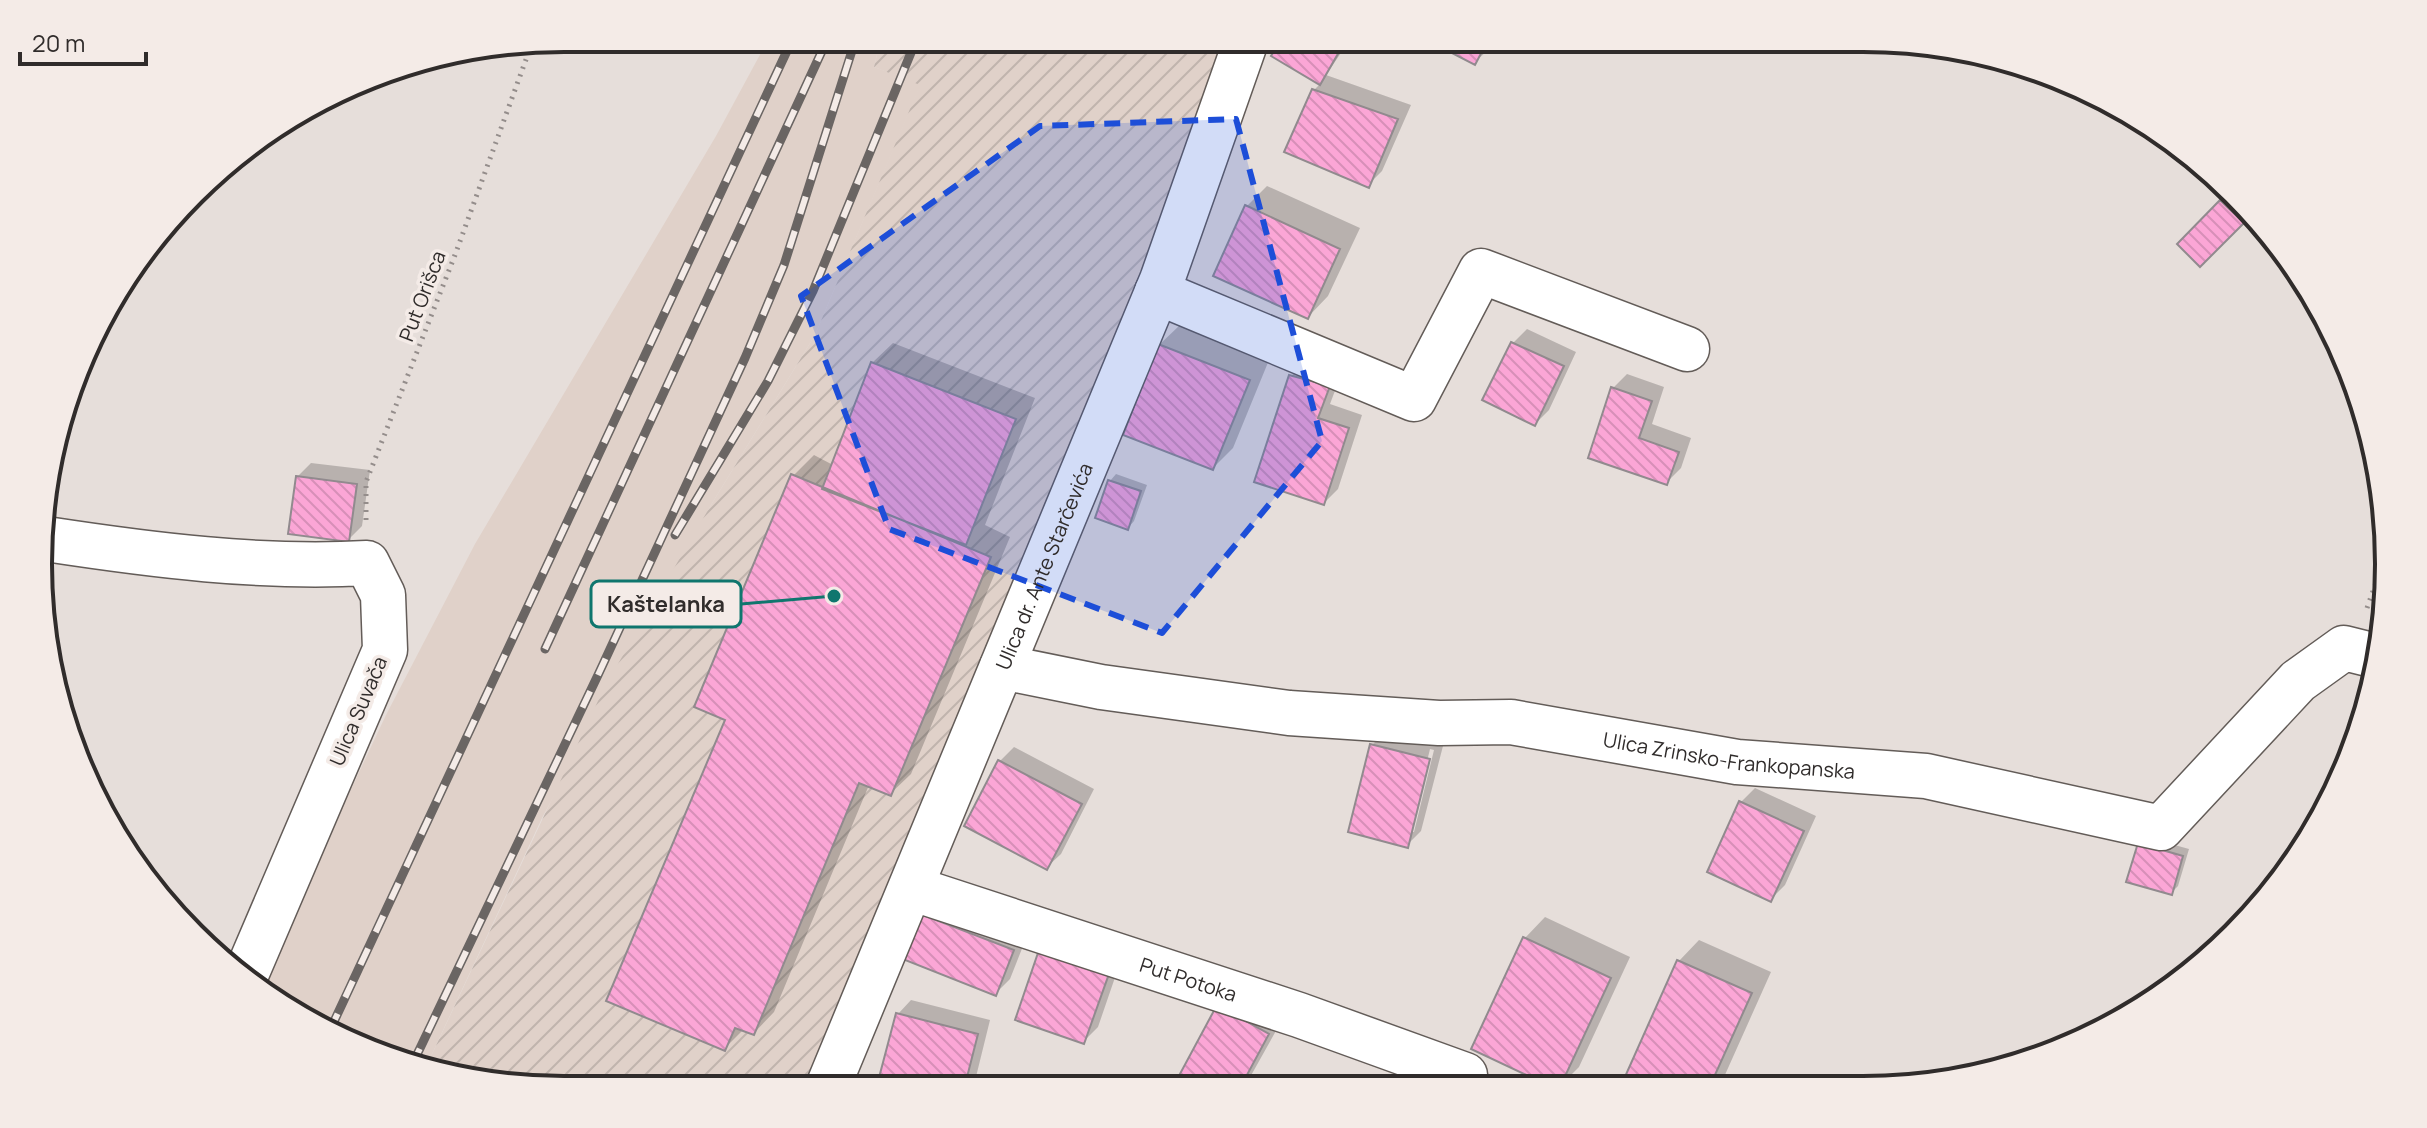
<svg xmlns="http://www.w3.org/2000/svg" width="2427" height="1128" font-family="Manrope,sans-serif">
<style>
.built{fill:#e0d1c9}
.industrial{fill:url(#industrial-furrows)}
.shadow{fill:#0003;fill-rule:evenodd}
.building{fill:url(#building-back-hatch);stroke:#918a8e;stroke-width:2}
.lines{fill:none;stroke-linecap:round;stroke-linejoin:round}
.minor-casing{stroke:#635c58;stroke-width:47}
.path{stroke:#948d8b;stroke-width:5;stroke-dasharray:2 6;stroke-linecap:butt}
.minor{stroke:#fff;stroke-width:44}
.rail-casing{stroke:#6a6563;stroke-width:9}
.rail{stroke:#f4ebe7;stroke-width:6;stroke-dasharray:18;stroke-linecap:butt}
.marked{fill:#1d4ed8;fill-opacity:0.2;stroke:#1d4ed8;stroke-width:6;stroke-dasharray:16 10;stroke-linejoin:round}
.labels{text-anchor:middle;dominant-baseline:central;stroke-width:7;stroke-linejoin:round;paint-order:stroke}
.street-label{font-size:20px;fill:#302c2b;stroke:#f4ebe7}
.rim{fill:none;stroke:#302c2b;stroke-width:4}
.leader{fill:none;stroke:#0f766e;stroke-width:3}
.callout-dot{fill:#0f766e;stroke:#f4ebe7;stroke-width:3}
.callout{fill:#f4ebe7;stroke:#0f766e;stroke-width:3}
.callout-label{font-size:22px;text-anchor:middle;font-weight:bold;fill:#302c2b}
</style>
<defs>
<pattern id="industrial-furrows" width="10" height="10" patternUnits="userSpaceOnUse" patternTransform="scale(2)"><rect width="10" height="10" fill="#e0d1c9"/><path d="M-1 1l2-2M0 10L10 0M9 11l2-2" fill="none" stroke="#c0b4ad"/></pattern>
<pattern id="building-back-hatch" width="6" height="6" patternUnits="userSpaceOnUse" patternTransform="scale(2)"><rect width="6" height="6" fill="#fba6d6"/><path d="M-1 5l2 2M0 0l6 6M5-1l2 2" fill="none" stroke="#d78fb8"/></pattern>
</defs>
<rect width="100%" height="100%" fill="#e6deda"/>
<path class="built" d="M769,38H881L874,67L921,84L815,335L711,505L542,818L425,1069L363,1050L259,985L386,715L475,544L716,136Z"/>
<path class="industrial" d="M881,38H1225L1153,240L811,1089L564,1090L462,1080L425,1069L605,686L711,505L815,335L920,85L874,67Z"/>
<path class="shadow" d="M1284,38H1351L1326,75L1411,105L1382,171L1368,185L1314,90L1321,83Z
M1428,38H1494L1489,49L1475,62Z
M1267,186L1360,228L1328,296L1308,317L1247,206Z
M2233,190L2252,212L2200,264L2180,244Z
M1180,325L1269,360L1233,448L1213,468L1159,345Z
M1527,329L1576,352L1549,410L1535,424L1485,399L1513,343Z
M893,343L1035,398L985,525L1010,537L911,774L890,794L869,785L774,1012L754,1033L744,1029L725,1048L727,719L793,476L814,455L833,465L872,363Z
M1305,362L1342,372L1330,404L1362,415L1338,489L1324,503L1291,376Z
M1627,374L1664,387L1652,424L1691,438L1681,468L1667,482L1590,456L1613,388Z
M311,463L370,470L362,526L348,540L297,477Z
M1116,474L1147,485L1134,521L1128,528L1110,481Z
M1386,731L1443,746L1421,831L1407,845L1372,745ZM1430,749L1434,750L1414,832H1410Z
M1014,747L1094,789L1061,854L1047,867L1000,761Z
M1755,788L1816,816L1785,885L1771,899L1741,802Z
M2146,837L2189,849L2178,886L2172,892Z
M933,900L1027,936L1010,979L996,993L903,957Z
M1545,917L1630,957L1579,1067L1559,1087L1474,1048L1525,938Z
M1699,940L1771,972L1720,1086H1645L1627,1078L1679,961Z
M1122,957L1098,1027L1084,1041L1017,1018Z
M1233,993L1282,1020L1244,1088H1184Z
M911,1000L990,1020L973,1089H878L898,1014Z
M1468,1069L1501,1087H1449Z"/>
<path class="building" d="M1282,38H1331L1343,45L1320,85L1271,56Z
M1423,38H1489L1475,65Z
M1312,89L1398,119L1369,188L1284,152Z
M2220,200L2244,223L2200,267L2177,244Z
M1245,205L1340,249L1308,319L1213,276Z
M1511,342L1564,366L1535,426L1482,400Z
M1158,344L1250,380L1213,470L1123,435Z
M871,362L1016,419L966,545L822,489Z
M1289,375L1330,386L1318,418L1349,428L1324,505L1254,482Z
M1611,387L1652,401L1639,438L1679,452L1667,485L1588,458Z
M791,474L991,557L891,796L859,783L754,1035L735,1028L725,1051L606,1001L725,720L694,707Z
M296,476L357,484L349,542L288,534Z
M1108,480L1141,491L1128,530L1095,518Z
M1370,744L1430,759L1408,848L1348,832Z
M998,760L1082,804L1047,870L964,826Z
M1739,801L1804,831L1771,902L1707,872Z
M2138,843L2183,856L2172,895L2126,882Z
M918,913L1014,950L996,996L900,958Z
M1523,937L1611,978L1560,1087H1552L1471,1049Z
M1040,947L1110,971L1084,1044L1015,1020Z
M1677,960L1752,993L1710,1086H1640L1624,1079Z
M1217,1005L1269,1034L1240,1088H1180L1174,1085Z
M896,1013L978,1034L964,1089H876Z"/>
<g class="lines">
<defs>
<g id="minor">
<path d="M1157,292L1414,399L1481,271L1687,349"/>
<path d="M46,539C151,555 260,569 367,563L383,595L385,650L245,977"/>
<path id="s1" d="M1002,667L1101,687L1289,713L1439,723L1511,722L1737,762L1926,776L2161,828L2298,681L2344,648L2380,657"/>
<path id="s2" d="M911,888L1299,1015L1465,1075"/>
<path id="s3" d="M827,1089L1162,280L1247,38"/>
</g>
</defs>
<use href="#minor" class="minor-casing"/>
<path class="path" d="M366,520V482L455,255L532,43
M2367,608L2388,549"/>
<use href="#minor" class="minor"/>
<defs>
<path id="rail" d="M675,535L768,381L813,291L917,38
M545,649L828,38
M330,1030L793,38
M412,1065L598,675L745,358L784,265L856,38"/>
</defs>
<use href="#rail" class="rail-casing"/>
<use href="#rail" class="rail"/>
</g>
<path class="marked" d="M1236,119L1322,441L1162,633L889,529L801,296L1040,126Z"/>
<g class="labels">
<g class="street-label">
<text transform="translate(422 296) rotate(-69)">Put Orišca</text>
<text stroke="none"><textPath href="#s3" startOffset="566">Ulica dr. Ante Starčevića</textPath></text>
<text transform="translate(358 711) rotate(-67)">Ulica Suvača</text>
<text stroke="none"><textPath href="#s1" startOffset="734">Ulica Zrinsko-Frankopanska</textPath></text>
<text stroke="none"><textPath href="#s2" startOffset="292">Put Potoka</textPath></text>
</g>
</g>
<path d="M0 0H2427V1128H0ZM564 52H1863A512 512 0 0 1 2375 564V564A512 512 0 0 1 1863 1076H564A512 512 0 0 1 52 564V564A512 512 0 0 1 564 52Z" fill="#f4ebe7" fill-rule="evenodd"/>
<path class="rim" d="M564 52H1863A512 512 0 0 1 2375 564V564A512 512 0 0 1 1863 1076H564A512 512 0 0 1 52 564V564A512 512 0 0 1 564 52Z"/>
<path class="leader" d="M834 596L741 604"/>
<circle class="callout-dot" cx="834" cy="596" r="8"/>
<rect class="callout" x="591" y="581" width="150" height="46" rx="8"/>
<g class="callout-label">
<text x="666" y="612">Kaštelanka</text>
</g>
<path d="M20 52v12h126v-12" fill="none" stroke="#302c2b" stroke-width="4"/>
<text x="32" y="52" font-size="24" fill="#302c2b" stroke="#f4ebe7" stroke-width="6" paint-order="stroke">20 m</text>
</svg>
